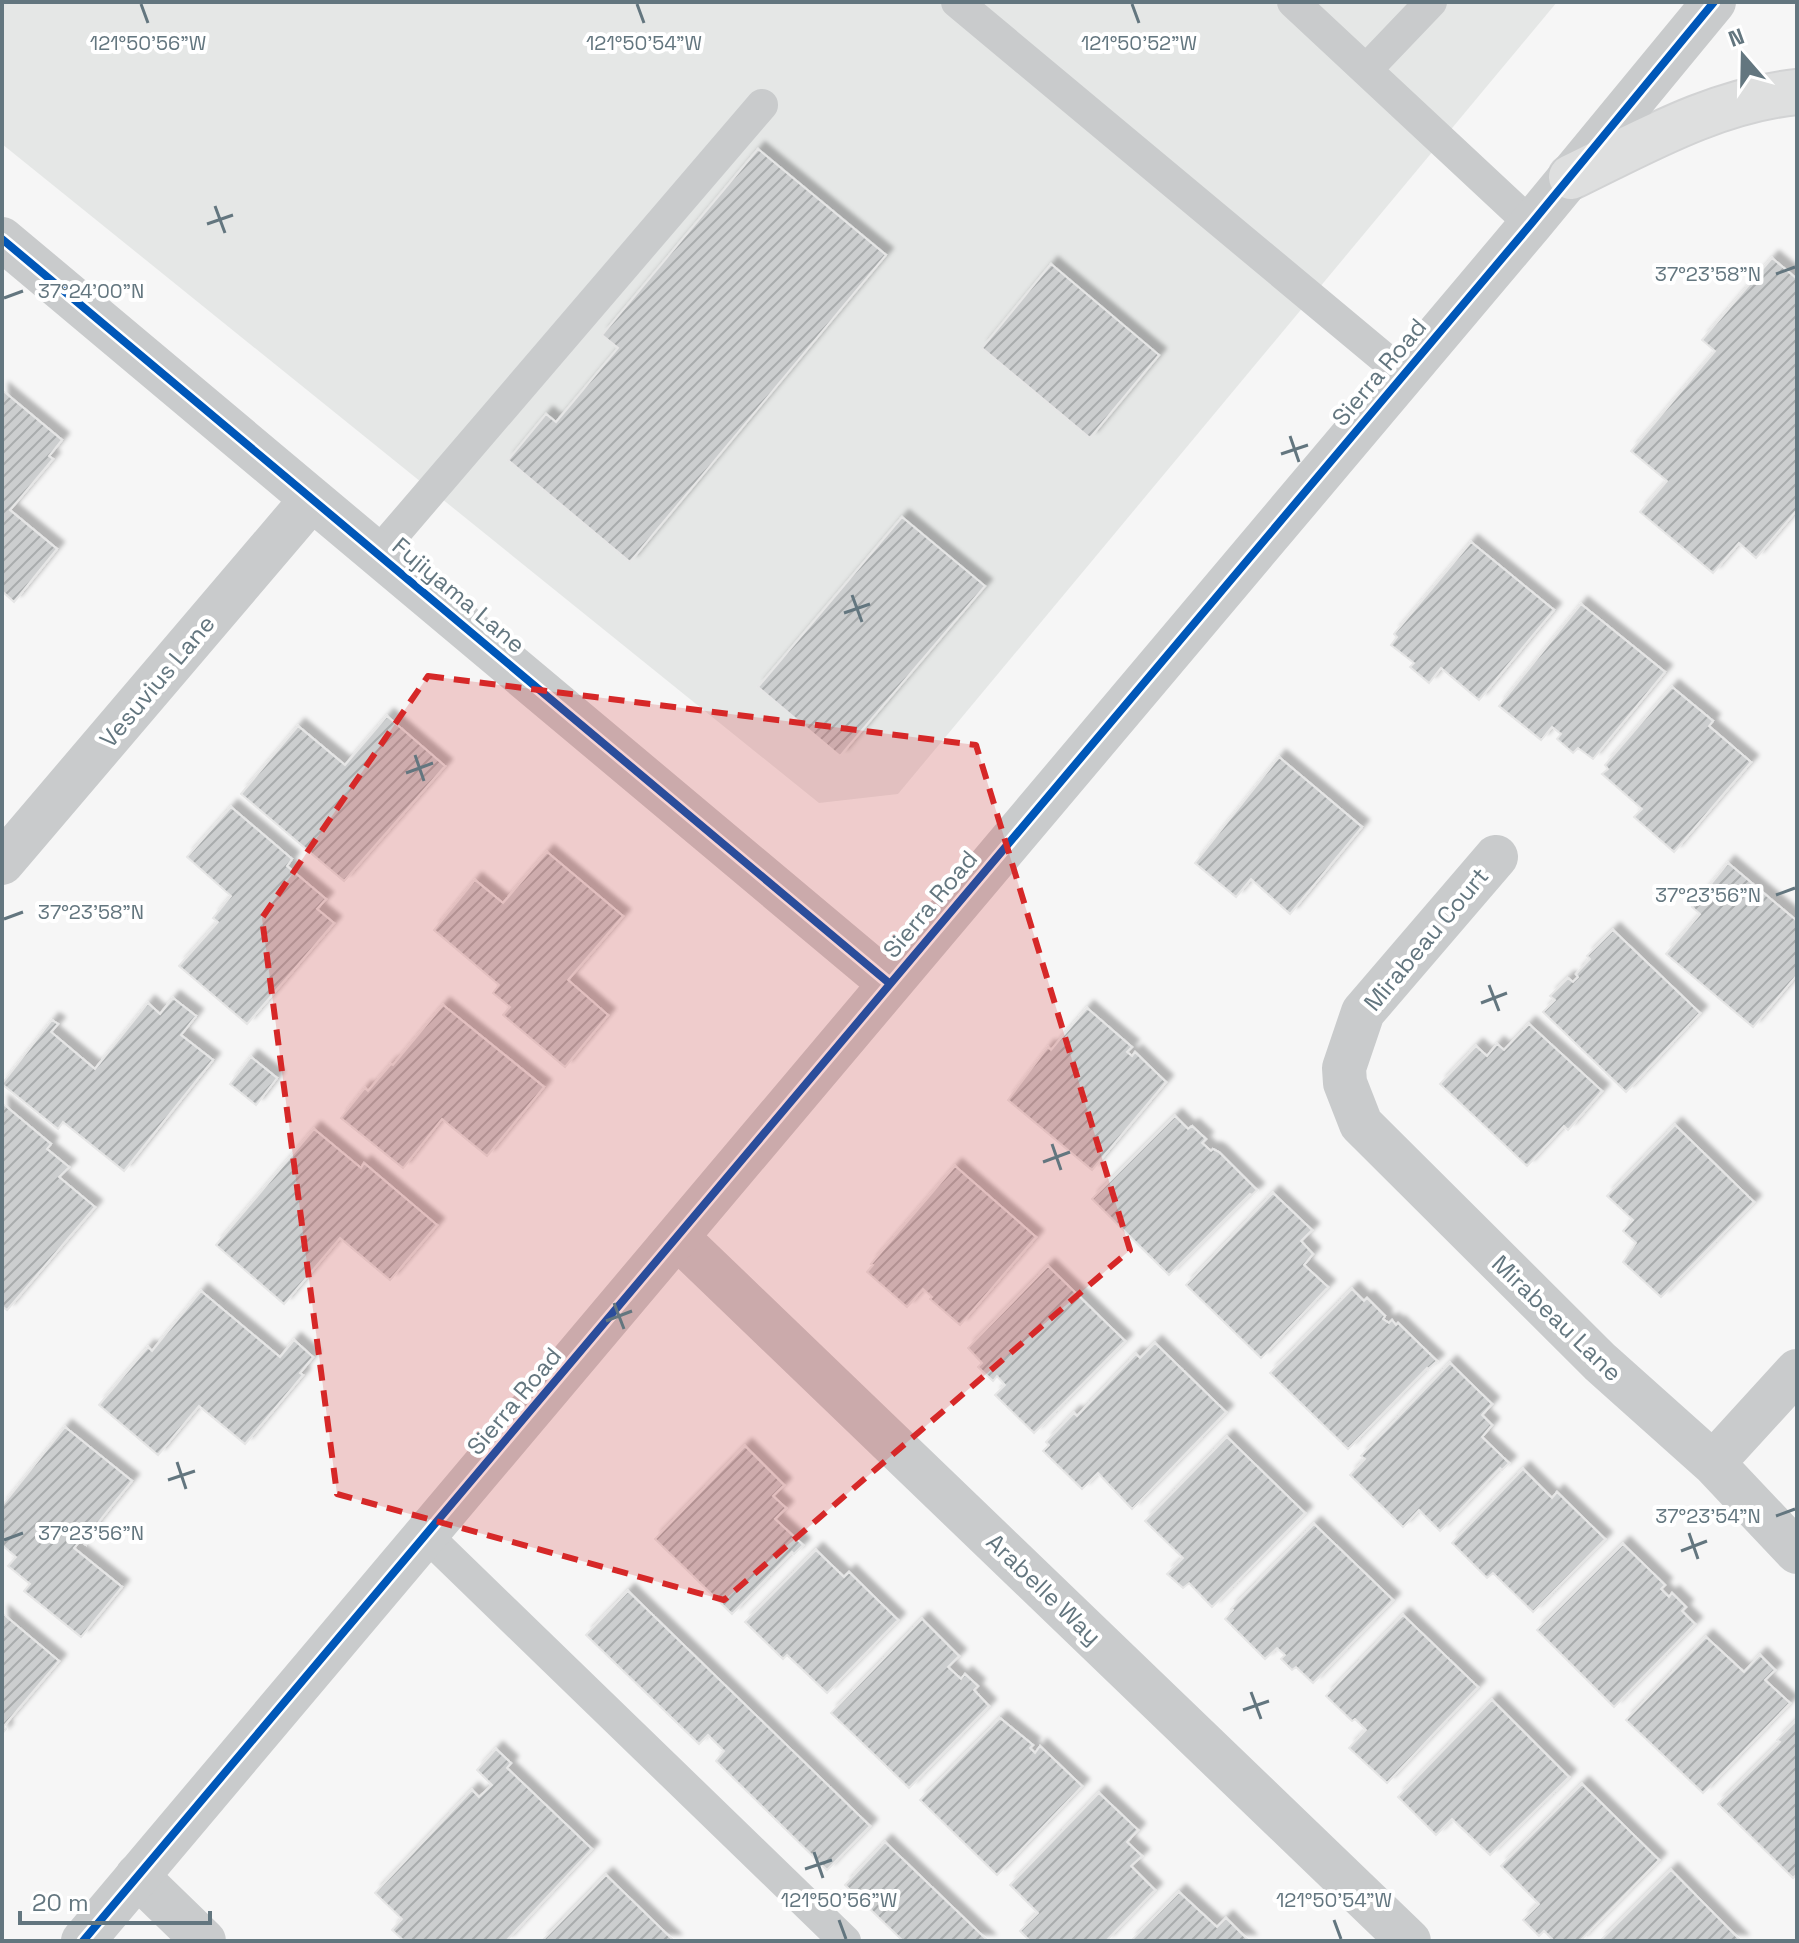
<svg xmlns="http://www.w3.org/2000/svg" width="1799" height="1943" font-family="'Space Grotesk',sans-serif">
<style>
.built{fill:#e5e7e6}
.building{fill:url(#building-hatch);stroke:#e6e6e6;stroke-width:2;filter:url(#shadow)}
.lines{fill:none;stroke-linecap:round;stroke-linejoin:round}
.secondary-casing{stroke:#d2d3d4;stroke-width:48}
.service{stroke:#c9cbcc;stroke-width:32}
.minor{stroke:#c9cbcc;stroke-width:44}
.tertiary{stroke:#c9cbcc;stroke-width:44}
.secondary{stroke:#dedfdf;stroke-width:44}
.cycleway-casing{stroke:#fff;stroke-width:13}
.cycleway{stroke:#0057b8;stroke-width:8}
.marked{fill:#d62828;fill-opacity:0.2;stroke:#d62828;stroke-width:6;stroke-dasharray:16 10;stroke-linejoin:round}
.ticks{fill:none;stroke:#63767f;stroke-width:3}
.labels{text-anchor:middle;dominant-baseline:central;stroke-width:8;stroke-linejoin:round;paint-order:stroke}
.street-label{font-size:24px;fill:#63767f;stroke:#fff}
.ticks-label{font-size:20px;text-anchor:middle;fill:#63767f;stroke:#fff;stroke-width:8;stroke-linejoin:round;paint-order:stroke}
</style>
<defs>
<pattern id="building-hatch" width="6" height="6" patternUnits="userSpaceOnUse" patternTransform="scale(2)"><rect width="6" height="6" fill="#cccecf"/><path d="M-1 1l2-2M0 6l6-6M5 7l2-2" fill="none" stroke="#a9acad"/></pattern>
<filter id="shadow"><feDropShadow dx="7" dy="-7" stdDeviation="2" flood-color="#0004"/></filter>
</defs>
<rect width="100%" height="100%" fill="#f6f6f6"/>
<path class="built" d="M2,2H1557L898,794L819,803L2,144Z"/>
<path class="building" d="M758,149L886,255L630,562L508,460L546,414L556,422L618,348L602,335Z
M1772,258L1797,279V510L1756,558L1739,543L1713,573L1640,512L1667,481L1631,451L1715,351L1702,340Z
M1051,264L1159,355L1090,438L982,348Z
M2,390L62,440L49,456L53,459L10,510L57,549L14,602L2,591Z
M902,517L985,586L840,756L758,687Z
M1471,542L1554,610L1479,700L1441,668L1429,683L1410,667L1414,663L1391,645L1397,637L1394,634Z
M1581,604L1665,672L1593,759L1578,748L1573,753L1557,739L1561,734L1552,727L1541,740L1499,706Z
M1672,687L1713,721L1709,726L1751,762L1674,852L1634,817L1642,809L1602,774L1608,769L1605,765Z
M387,716L445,766L344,881L241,794L298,726L345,765Z
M1279,757L1362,827L1290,914L1251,879L1236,897L1195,863Z
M231,807L292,859L287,866L326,899L317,909L334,923L247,1024L179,966L218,922L213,918L231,896L187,857Z
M547,852L623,916L568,980L608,1015L565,1067L503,1015L510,1007L493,993L499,985L434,930L475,880L503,903Z
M1728,863L1797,921V975L1753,1027L1666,954L1700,914L1692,907Z
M1613,930L1700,1013L1626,1092L1543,1012L1555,1000L1550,996L1568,978L1573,982L1578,977L1576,974L1590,959L1587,956Z
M173,998L196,1016L181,1035L213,1060L124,1171L63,1122L58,1129L2,1084L52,1020L58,1024L51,1032L95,1069L148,1003L160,1014Z
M443,1005L544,1087L487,1156L442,1119L403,1168L341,1118L365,1088L368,1091L391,1064L393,1065Z
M1087,1008L1132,1047L1127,1052L1132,1056L1135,1052L1166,1082L1092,1170L1008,1100L1048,1047L1051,1050Z
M1529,1024L1602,1091L1568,1130L1564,1126L1527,1166L1440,1084L1476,1046L1487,1056L1497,1044L1504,1050Z
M251,1057L277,1078L256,1105L230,1084Z
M2,1103L51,1144L47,1149L69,1167L59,1177L95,1207L7,1310L2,1306Z
M1175,1116L1188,1129L1192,1126L1206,1139L1202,1143L1211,1151L1213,1149L1219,1152L1257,1190L1252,1195L1250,1194L1169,1275L1092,1199Z
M1675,1125L1754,1202L1661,1297L1623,1262L1636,1243L1623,1231L1633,1220L1607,1196Z
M314,1129L361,1168L364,1163L437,1225L390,1280L340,1238L284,1304L216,1245Z
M955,1166L1036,1237L960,1325L930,1299L932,1297L923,1289L907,1307L867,1272L873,1265L871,1264Z
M1273,1193L1312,1230L1301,1241L1313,1254L1304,1265L1328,1287L1261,1358L1186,1285Z
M1048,1266L1125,1341L1034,1433L995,1395L1005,1385L997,1376L993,1381L978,1367L982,1363L968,1348Z
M1352,1289L1364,1301L1367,1298L1385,1316L1383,1319L1389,1323L1392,1320L1396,1325L1398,1323L1437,1361L1428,1369L1427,1368L1348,1449L1270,1373Z
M201,1291L280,1357L294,1340L313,1357L300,1373L303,1375L245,1444L199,1406L158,1455L99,1405L148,1347L152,1351Z
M1155,1343L1226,1412L1132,1509L1098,1473L1082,1489L1043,1451L1049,1445L1046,1442L1074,1413L1077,1416L1136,1354L1140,1358Z
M1450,1363L1492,1404L1482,1415L1492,1425L1482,1437L1509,1463L1502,1470L1500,1468L1440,1531L1419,1510L1403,1527L1350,1475L1365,1459L1361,1456Z
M65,1427L132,1481L92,1530L95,1533L86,1545L80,1541L74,1548L122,1587L81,1637L24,1591L30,1584L8,1566L16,1557L2,1545V1506Z
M1227,1437L1305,1513L1212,1607L1189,1583L1183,1588L1167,1574L1183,1558L1145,1521Z
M745,1446L784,1485L773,1496L786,1508L775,1519L803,1545L794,1554L792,1552L732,1614L655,1539Z
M1523,1469L1552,1498L1557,1492L1605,1539L1533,1612L1493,1573L1487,1578L1452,1543Z
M1314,1524L1393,1600L1313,1683L1296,1667L1292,1670L1281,1659L1285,1655L1277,1648L1265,1659L1225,1619L1233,1610L1231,1609Z
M1623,1544L1665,1585L1661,1589L1669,1597L1672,1593L1686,1607L1682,1611L1695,1624L1614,1707L1537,1630Z
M816,1550L844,1577L849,1572L898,1620L827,1693L787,1655L783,1659L745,1622Z
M628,1591L870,1826L827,1870L716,1761L724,1751L708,1735L699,1744L586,1635Z
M2,1613L59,1661L3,1727L6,1729L2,1734Z
M1403,1615L1478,1687L1387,1783L1349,1748L1366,1730L1355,1719L1352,1721L1326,1696Z
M922,1619L959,1656L948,1667L961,1679L965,1674L978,1686L974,1690L989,1706L909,1788L831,1713Z
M1706,1637L1744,1672L1760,1655L1775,1670L1765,1680L1790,1703L1703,1793L1626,1720Z
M1492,1700L1569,1777L1490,1855L1452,1819L1436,1835L1398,1797Z
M1000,1718L1033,1745L1030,1748L1035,1753L1040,1746L1082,1786L997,1875L920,1800Z
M1797,1720V1874L1793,1878L1718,1804L1780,1742L1777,1740Z
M496,1749L511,1763L507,1768L592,1849L506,1941H404L392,1930L402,1919L375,1893L472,1790L479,1797L492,1785L477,1770Z
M1582,1784L1659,1860L1580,1941H1554L1544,1931L1539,1936L1523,1920L1539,1904L1501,1866Z
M1099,1793L1138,1830L1127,1842L1142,1856L1131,1866L1155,1890L1106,1941H1030L1020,1931L1038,1913L1010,1885Z
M885,1842L988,1941H903L845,1885Z
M1671,1870L1741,1941H1600Z
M606,1875L674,1941H542Z
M1179,1892L1217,1927L1226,1918L1249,1941H1131Z"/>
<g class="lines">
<defs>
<path id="secondary" d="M1571,177C1643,142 1716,100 1797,92"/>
</defs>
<use href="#secondary" class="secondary-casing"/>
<path class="service" d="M957,2L1403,374
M1293,2L1531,224
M1366,70L1431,2
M378,553L762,105
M427,1536L845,1941"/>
<path class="minor" d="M2,239L889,983
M1496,857L1363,1012L1344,1068L1345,1083L1361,1124L1600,1362L1713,1463L1797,1552
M2,863L312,499
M678,1238L1409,1941
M1713,1463L1797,1371
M137,1876L204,1941"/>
<path class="tertiary" d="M83,1941L1531,224L1714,2"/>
<use href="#secondary" class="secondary"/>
<defs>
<path id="cycleway" d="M2,239L889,983
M83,1941L1531,224L1714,2"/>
</defs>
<use href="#cycleway" class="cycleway-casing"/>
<use href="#cycleway" class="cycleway"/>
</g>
<path class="marked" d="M428,676L976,745L1130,1250L724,1600L337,1494L262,918Z"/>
<path class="ticks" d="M141,4L148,23M637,4L644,23M1132,4L1139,23M215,206L225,233M207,224L233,215M1776,274L1795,267M4,298L23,291M1290,436L1299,462M1281,454L1308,445M852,595L862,622M844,613L870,604M415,755L424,781M406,773L433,763M1776,895L1795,888M4,919L23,912M1489,985L1499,1011M1481,1003L1507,993M1052,1144L1061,1170M1043,1162L1070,1152M614,1303L624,1329M606,1321L632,1311M177,1462L186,1489M168,1480L195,1471M1776,1516L1795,1509M1689,1533L1698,1559M4,1540L23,1533M1681,1551L1707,1541M1251,1692L1261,1719M1243,1710L1269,1701M814,1852L823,1878M805,1869L832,1860M839,1920L846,1939M1334,1920L1341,1939"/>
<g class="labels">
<g class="street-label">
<text transform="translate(1379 372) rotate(-50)">Sierra Road</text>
<text transform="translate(459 595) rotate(40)">Fujiyama Lane</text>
<text transform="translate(157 681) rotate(-50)">Vesuvius Lane</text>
<text transform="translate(930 904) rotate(-50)">Sierra Road</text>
<text transform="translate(1426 939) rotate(-50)">Mirabeau Court</text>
<text transform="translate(1557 1318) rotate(44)">Mirabeau Lane</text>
<text transform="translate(514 1401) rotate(-50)">Sierra Road</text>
<text transform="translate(1044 1589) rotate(44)">Arabelle Way</text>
</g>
</g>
<g class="ticks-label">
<text x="148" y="50">121°50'56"W</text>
<text x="644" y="50">121°50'54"W</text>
<text x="1139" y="50">121°50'52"W</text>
<text x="1708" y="281">37°23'58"N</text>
<text x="91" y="298">37°24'00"N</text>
<text x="1708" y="902">37°23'56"N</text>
<text x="91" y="919">37°23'58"N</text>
<text x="1708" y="1523">37°23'54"N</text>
<text x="91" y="1540">37°23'56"N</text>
<text x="839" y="1907">121°50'56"W</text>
<text x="1334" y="1907">121°50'54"W</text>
</g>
<rect width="1799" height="1943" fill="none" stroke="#63767f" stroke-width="8"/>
<g transform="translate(1743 56) rotate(340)" stroke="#ffffff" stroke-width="6" paint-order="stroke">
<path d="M0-6L14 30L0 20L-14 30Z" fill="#63767f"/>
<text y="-12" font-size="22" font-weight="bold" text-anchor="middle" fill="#63767f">N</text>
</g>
<path d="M20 1911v12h190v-12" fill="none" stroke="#63767f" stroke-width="4"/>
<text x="32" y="1911" font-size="24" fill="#63767f" stroke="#ffffff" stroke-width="6" paint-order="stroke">20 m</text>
</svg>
